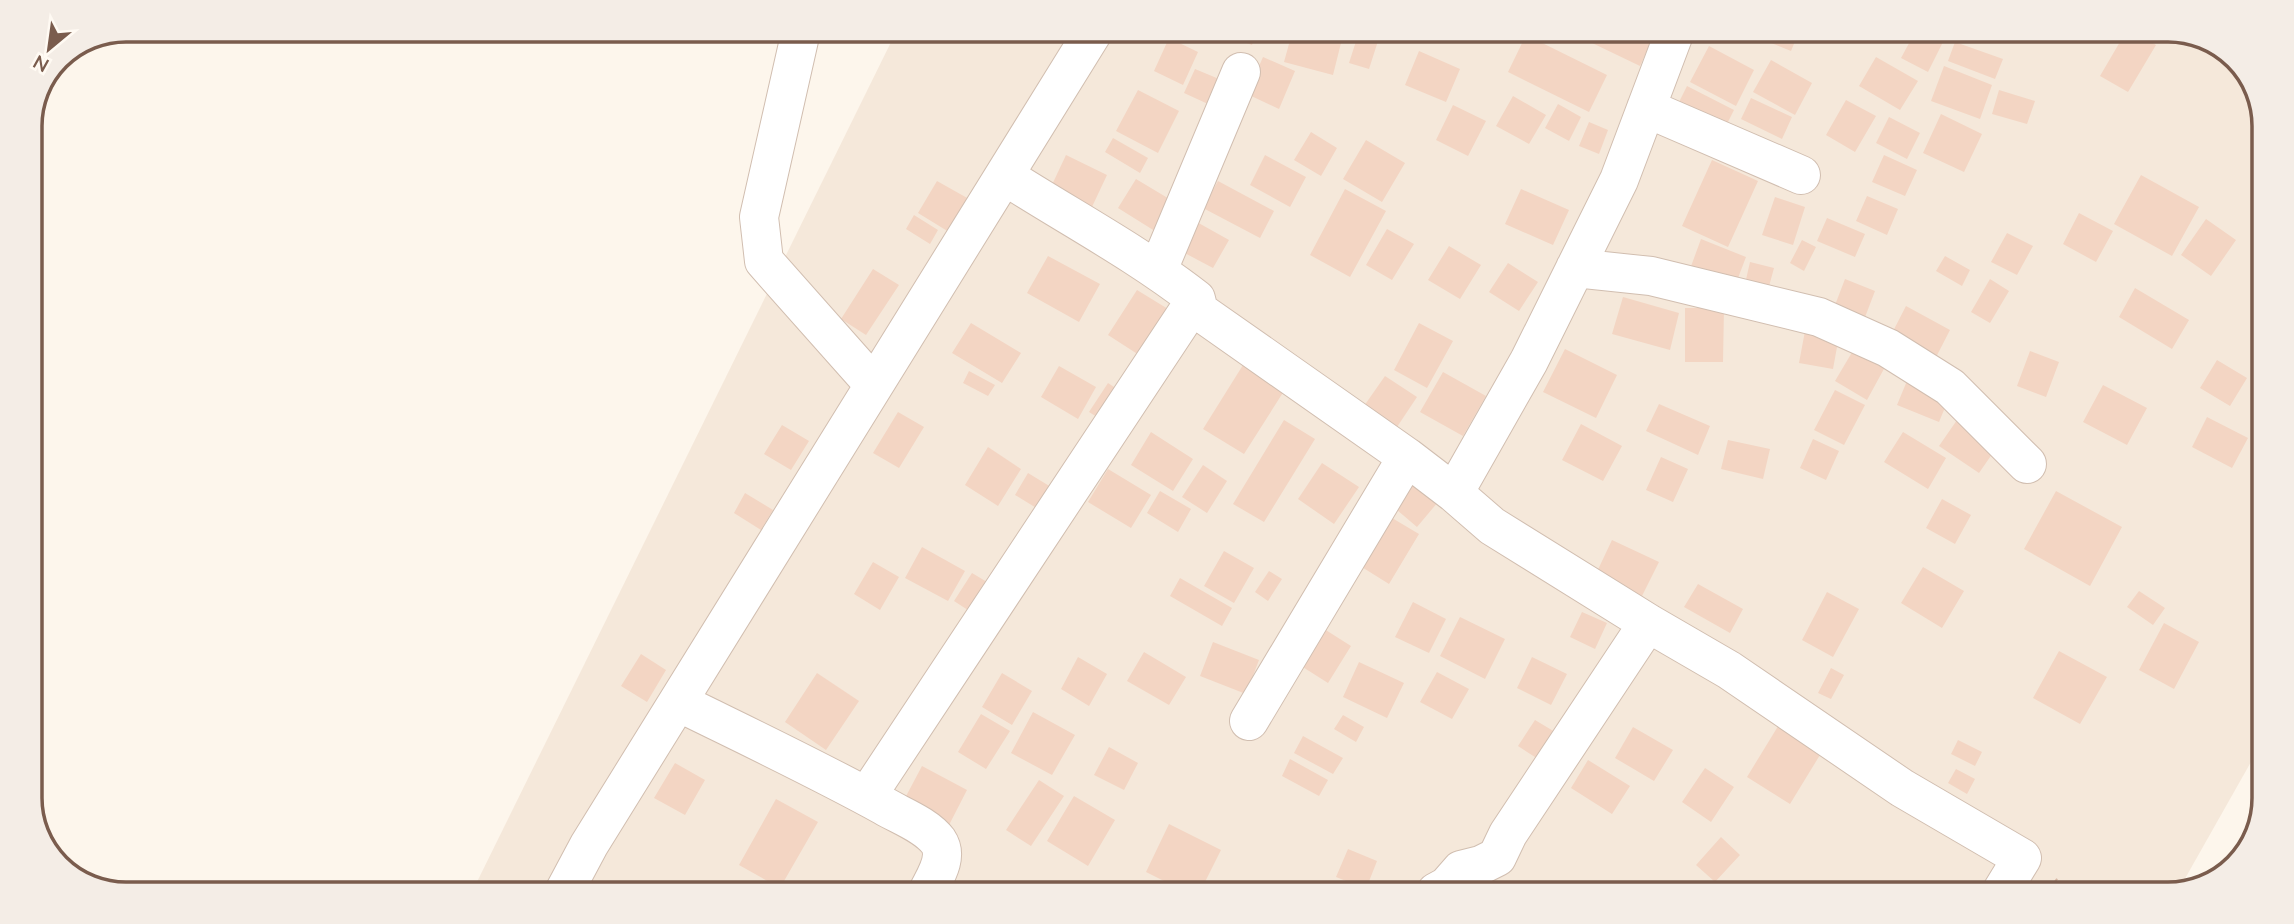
<svg xmlns="http://www.w3.org/2000/svg" width="2294" height="924" font-family="Mulish,sans-serif">
<style>
.residential{fill:#f5e8da}
.building{fill:#f3d5c3}
.lines{fill:none;stroke-linecap:round;stroke-linejoin:round}
.minor-casing{stroke:#d1beb0;stroke-width:40}
.path{stroke:#d9b8a5;stroke-width:4.5;stroke-dasharray:2 5;stroke-linecap:butt}
.minor{stroke:#fff;stroke-width:38}
.rim{fill:none;stroke:#7a5c4d;stroke-width:3.5}
</style>
<rect width="100%" height="100%" fill="#fdf6ec"/>
<path class="residential" d="M896,32L2199,35L2245,68L2264,119L2260,746L2178,891L2168,894L473,890Z"/>
<path class="building" d="M1220,33H1256L1252,45Z
M1292,33H1301L1341,43L1333,75L1284,62Z
M1393,33H1429L1427,43L1392,37Z
M1595,33L1645,34L1653,37L1640,66L1590,42Z
M1749,34H1798L1791,51Z
M1914,34H1932L1944,40L1928,72L1901,58Z
M1358,35L1378,41L1369,69L1349,63Z
M1526,35L1607,75L1589,112L1508,72Z
M2124,35H2140L2156,45L2128,92L2100,76Z
M1169,38L1198,52L1183,85L1154,71Z
M1955,42L2003,59L1995,79L1948,61Z
M1709,46L1754,70L1736,106L1690,82Z
M1419,51L1460,69L1446,102L1405,85Z
M1263,57L1295,71L1279,109L1247,94Z
M1876,57L1918,81L1900,110L1859,86Z
M1771,60L1812,83L1795,115L1753,92Z
M1944,66L1992,85L1980,119L1931,101Z
M1195,69L1219,79L1208,104L1184,93Z
M1687,86L1734,110L1720,138L1673,114Z
M1138,90L1179,111L1158,153L1116,131Z
M1999,90L2035,101L2027,124L1992,114Z
M1513,96L1546,115L1529,144L1496,126Z
M1751,98L1792,117L1782,139L1741,119Z
M1846,100L1876,116L1855,152L1826,135Z
M1558,104L1581,117L1569,141L1545,128Z
M1453,105L1486,121L1468,156L1436,140Z
M1941,114L1982,134L1964,172L1923,153Z
M1889,117L1920,133L1907,159L1876,143Z
M1589,122L1608,130L1599,154L1579,146Z
M1311,132L1337,148L1321,176L1294,160Z
M1113,138L1148,158L1140,173L1105,152Z
M1366,140L1405,163L1382,202L1343,179Z
M1066,155L1107,175L1091,209L1050,189Z
M1265,155L1306,177L1290,207L1250,185Z
M1884,155L1917,170L1905,196L1872,182Z
M1712,160L1758,181L1728,247L1682,226Z
M2141,175L2199,207L2172,256L2114,224Z
M1136,179L1176,203L1158,233L1118,208Z
M937,181L969,199L949,232L918,213Z
M1218,181L1274,211L1260,238L1203,208Z
M1345,189L1386,211L1350,277L1310,255Z
M1521,189L1569,210L1553,245L1505,224Z
M1867,196L1898,209L1887,235L1856,221Z
M1775,197L1805,207L1793,245L1762,235Z
M2079,213L2113,231L2096,262L2063,244Z
M914,215L938,230L930,244L906,229Z
M1827,218L1865,234L1855,257L1817,241Z
M2206,219L2236,240L2211,276L2181,255Z
M1195,221L1229,240L1213,268L1179,250Z
M1387,229L1414,244L1392,280L1366,265Z
M2007,233L2033,246L2017,275L1991,262Z
M1701,239L1746,257L1735,286L1690,269Z
M1802,240L1816,247L1804,271L1790,263Z
M1449,246L1481,265L1460,299L1428,280Z
M1048,256L1100,284L1079,322L1027,293Z
M1945,256L1970,270L1962,286L1936,271Z
M1750,262L1774,268L1768,290L1745,284Z
M1508,263L1538,282L1519,311L1489,292Z
M873,269L899,285L866,335L841,319Z
M1845,279L1875,291L1862,325L1832,313Z
M1990,279L2009,291L1990,323L1971,312Z
M2135,288L2189,320L2172,349L2119,317Z
M1137,290L1168,309L1139,355L1108,335Z
M1623,297L1679,313L1670,350L1612,334Z
M1906,306L1950,330L1932,365L1888,341Z
M1685,308H1724L1723,362H1685Z
M971,323L1021,353L1002,383L952,353Z
M1419,323L1453,341L1427,388L1394,370Z
M1805,331L1839,336L1833,369L1799,363Z
M1565,349L1617,375L1596,418L1543,392Z
M1854,349L1885,367L1867,400L1835,381Z
M2030,351L2059,362L2046,397L2017,386Z
M2217,360L2247,378L2230,406L2200,388Z
M1243,365L1284,391L1244,454L1203,429Z
M1059,366L1096,387L1078,419L1041,397Z
M969,371L995,385L988,396L963,383Z
M1443,372L1486,396L1463,436L1420,412Z
M1385,376L1417,397L1397,427L1364,406Z
M1909,376L1951,393L1939,422L1897,405Z
M1108,383L1120,391L1102,420L1089,412Z
M2103,385L2147,408L2127,445L2083,422Z
M1835,390L1865,405L1844,445L1814,430Z
M1659,404L1710,426L1698,455L1646,431Z
M898,412L924,427L899,468L873,453Z
M2207,417L2248,438L2232,468L2192,447Z
M1284,420L1315,439L1264,522L1233,504Z
M1957,420L1997,447L1979,473L1939,446Z
M1581,424L1622,446L1603,481L1562,460Z
M782,425L809,441L791,470L764,454Z
M1151,432L1193,459L1173,491L1131,465Z
M1903,432L1946,458L1928,489L1884,462Z
M1813,439L1839,451L1826,480L1800,468Z
M1728,440L1770,449L1763,479L1721,469Z
M988,447L1021,469L998,506L965,485Z
M1661,457L1688,469L1673,502L1646,490Z
M1322,463L1359,487L1334,524L1298,499Z
M1203,465L1227,481L1207,513L1182,497Z
M1108,469L1151,495L1131,528L1088,502Z
M1028,473L1051,487L1038,509L1015,495Z
M1411,479L1438,502L1417,527L1390,504Z
M1160,491L1191,509L1178,532L1147,513Z
M2056,491L2122,527L2090,586L2024,549Z
M745,493L773,510L761,530L734,513Z
M1942,499L1971,515L1955,544L1926,528Z
M1387,515L1419,534L1389,584L1357,564Z
M1612,540L1659,562L1640,600L1594,578Z
M922,547L965,571L948,601L905,578Z
M1224,551L1254,568L1234,603L1204,586Z
M873,562L899,577L880,610L854,594Z
M1923,567L1964,591L1942,628L1901,603Z
M1269,571L1282,579L1268,601L1255,592Z
M972,573L992,585L974,614L954,601Z
M1180,578L1232,608L1222,626L1170,596Z
M1698,584L1743,609L1730,633L1684,607Z
M2139,591L2165,608L2153,625L2127,607Z
M1827,592L1859,609L1833,657L1802,640Z
M1413,602L1446,619L1429,653L1395,637Z
M1582,612L1607,623L1595,649L1570,637Z
M1460,617L1505,639L1485,679L1440,656Z
M2164,623L2199,642L2174,689L2139,670Z
M1321,627L1351,646L1328,683L1298,664Z
M1213,642L1259,660L1246,694L1200,676Z
M2059,651L2107,677L2080,724L2033,698Z
M1144,652L1186,677L1169,705L1127,681Z
M641,654L666,670L647,702L621,686Z
M1078,657L1107,674L1089,706L1061,689Z
M1532,657L1567,674L1551,705L1517,688Z
M1359,662L1404,683L1387,718L1343,697Z
M1831,668L1844,675L1831,699L1818,693Z
M1437,672L1469,689L1452,719L1420,702Z
M817,673L859,701L826,750L785,722Z
M1002,673L1032,691L1012,725L982,707Z
M1033,712L1075,735L1052,775L1011,753Z
M981,714L1010,731L986,769L958,752Z
M1343,715L1364,727L1356,742L1334,729Z
M1535,720L1555,732L1538,759L1518,746Z
M1780,723L1823,750L1790,804L1747,777Z
M1633,727L1673,750L1654,781L1615,758Z
M1303,736L1343,758L1333,774L1294,753Z
M1958,740L1982,752L1975,766L1951,754Z
M1109,747L1138,763L1124,790L1094,775Z
M1290,759L1328,780L1319,796L1282,776Z
M1588,760L1630,786L1612,814L1571,788Z
M675,763L705,780L685,815L654,798Z
M922,766L967,790L949,825L904,800Z
M1705,768L1734,787L1711,822L1682,802Z
M1956,769L1975,779L1967,794L1948,783Z
M1039,780L1064,796L1031,846L1006,830Z
M1074,796L1115,820L1088,866L1047,841Z
M776,799L818,822L780,888L739,865Z
M1169,824L1221,850L1200,892H1186L1146,872Z
M1721,837L1740,855L1715,882L1696,865Z
M1348,849L1377,861L1366,889L1336,877Z"/>
<g class="lines">
<defs>
<path id="minor" d="M801,31L759,217L764,261L874,385
M1646,108L1801,175
M1005,176C1069,217 1137,253 1196,299L1199,311L1407,457L1454,493L1492,526L1648,623L1729,670L1902,788L2022,858L2000,894
M1575,268L1651,276L1819,317L1888,348L1950,387L2027,464
M1158,270L1241,72
M1454,493L1529,361L1619,180L1674,34
M678,702C747,736 817,769 884,806C901,816 926,825 938,841C949,857 935,877 928,891
M1249,721L1407,457
M867,796L1196,299
M565,890L589,845L1093,32
M1436,892L1447,886L1461,870L1481,865L1497,857L1508,834L1648,623"/>
</defs>
<use href="#minor" class="minor-casing"/>
<path class="path" d="M2055,880L2075,894"/>
<use href="#minor" class="minor"/>
</g>
<path d="M0 0H2294V924H0ZM126 42H2168A84 84 0 0 1 2252 126V798A84 84 0 0 1 2168 882H126A84 84 0 0 1 42 798V126A84 84 0 0 1 126 42Z" fill="#f4ede6" fill-rule="evenodd"/>
<path class="rim" d="M126 42H2168A84 84 0 0 1 2252 126V798A84 84 0 0 1 2168 882H126A84 84 0 0 1 42 798V126A84 84 0 0 1 126 42Z"/>
<g transform="translate(49 49) rotate(209)" stroke="#fffaf3" stroke-width="5" paint-order="stroke">
<path d="M0-5L12 26L0 18L-12 26Z" fill="#7a5c4d"/>
<text y="-10" font-size="19" font-weight="bold" text-anchor="middle" fill="#7a5c4d">N</text>
</g>
</svg>
